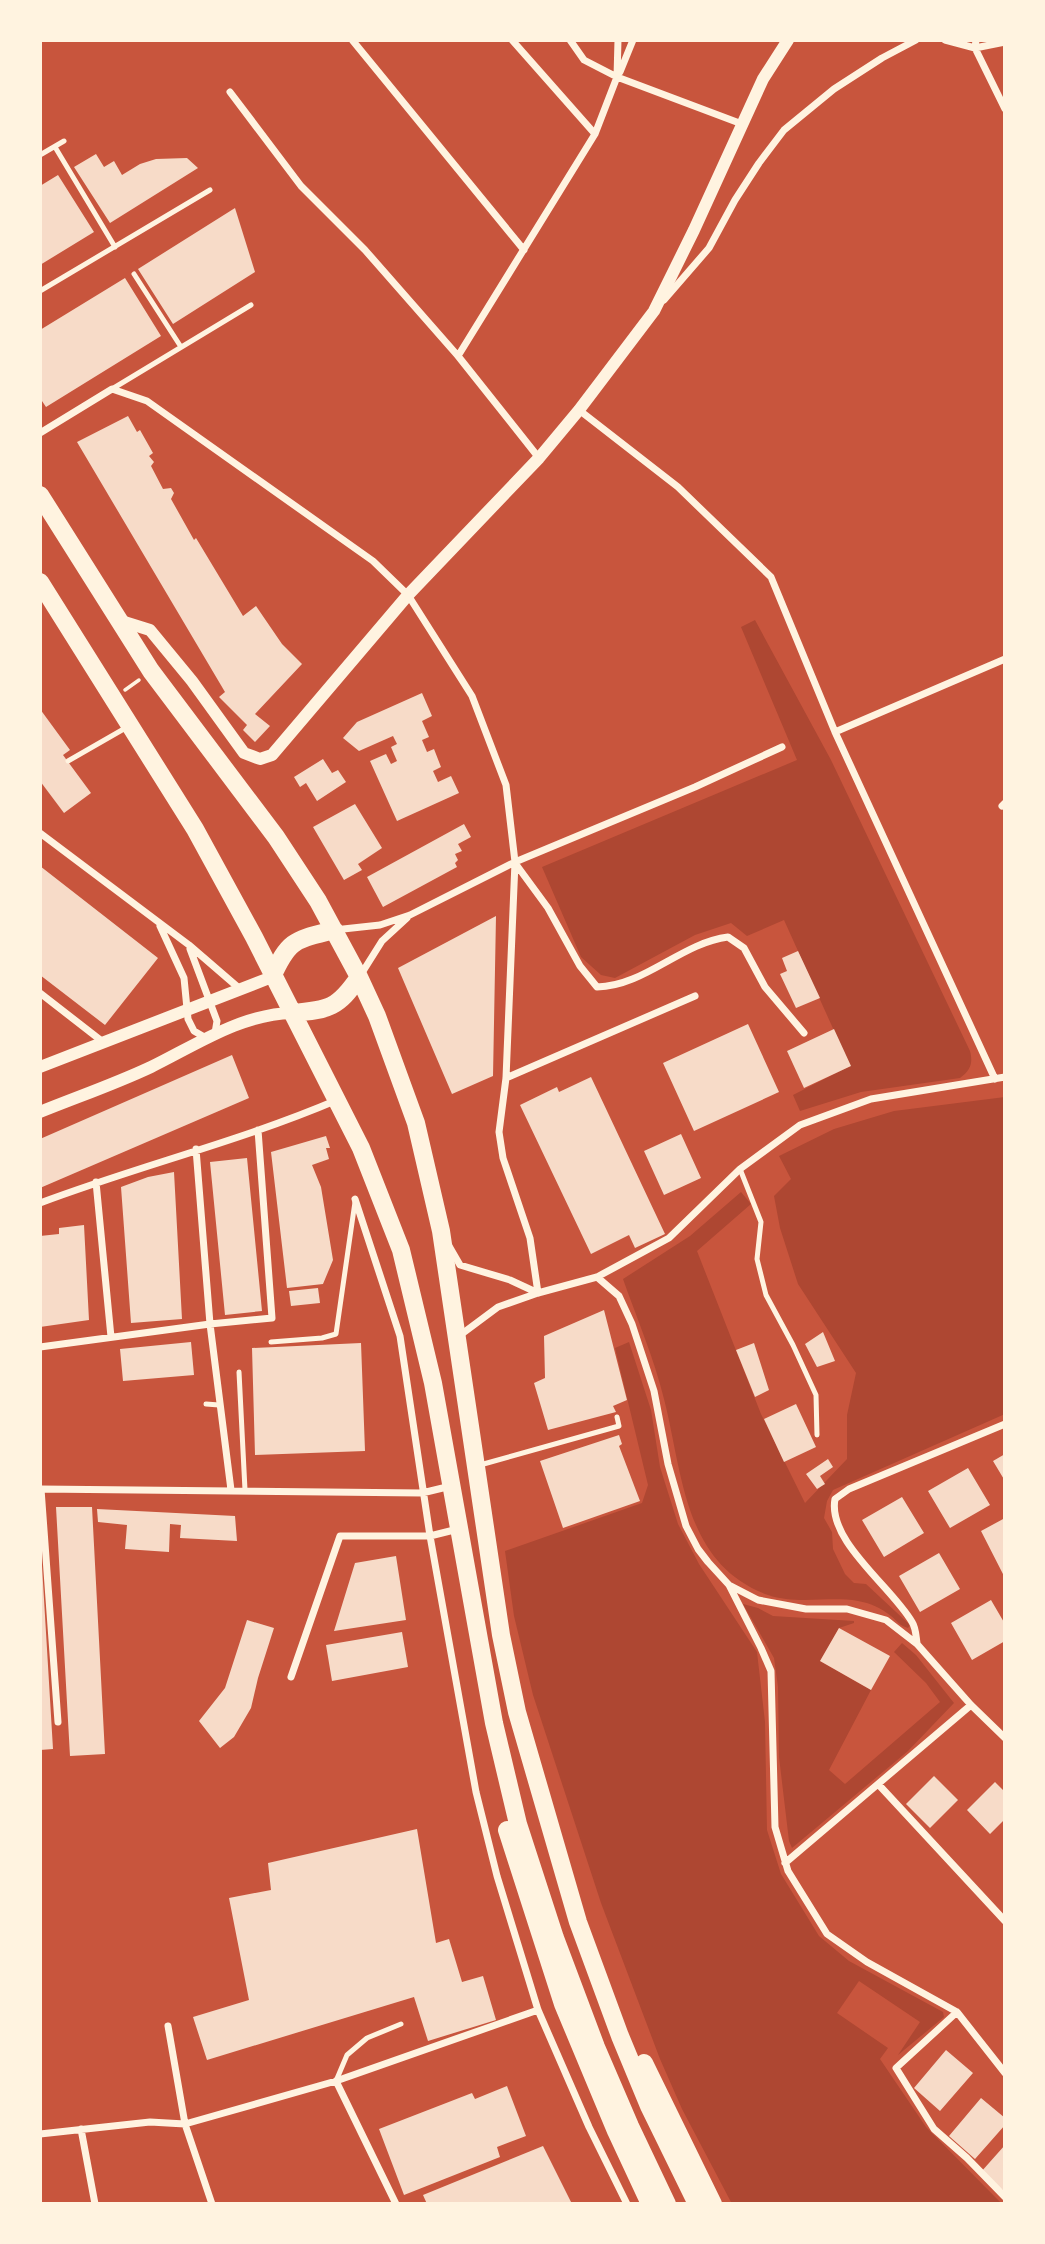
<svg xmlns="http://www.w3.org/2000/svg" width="1045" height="2244" font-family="Ubuntu,sans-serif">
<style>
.green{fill:#ae4732}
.building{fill:#f7dbc8}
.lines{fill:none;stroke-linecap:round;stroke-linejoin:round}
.path{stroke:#fff3e0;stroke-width:3.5}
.service{stroke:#fff3e0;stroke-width:5}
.minor{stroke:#fff3e0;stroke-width:7}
.tertiary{stroke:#fff3e0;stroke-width:12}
.trunk{stroke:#fff3e0;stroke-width:18}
</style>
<rect width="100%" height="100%" fill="#c8553d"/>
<path class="green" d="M755,620L831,760L970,1051C973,1063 971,1070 960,1078L861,1092L800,1111L793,1095L850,1066L784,920L747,936L731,923L695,935L615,978L601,975L581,957L542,867L797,760L741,627Z
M1005,1097V1414L833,1490L827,1501L824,1518L832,1532L833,1549L845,1574L854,1583L866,1584L910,1625L908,1628C900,1626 897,1621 891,1616C881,1608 870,1603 858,1601C829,1596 797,1605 768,1595C683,1564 683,1473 664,1399C654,1358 637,1319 623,1279L690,1236L741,1192L751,1204L697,1251L761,1414L805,1503L847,1459V1415L856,1373L798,1284L780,1228L774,1196L791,1179L779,1156L834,1129L894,1111Z
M629,1342L651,1410L660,1467L678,1524L699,1564L757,1652L765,1722L767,1830L781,1874L819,1936L849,1961L943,2012L944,2017L898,2055L920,2022L859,1981L837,2013L888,2048L880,2059L926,2127L1002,2204H732L682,2109L660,2059L601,1903L533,1695L514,1616L505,1551L642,1503L648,1485L615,1348Z
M743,1604L758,1608L773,1616L854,1621V1623L839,1628L820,1661L871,1690L829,1770L845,1784L940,1702L926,1683L894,1652L902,1643L916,1655L954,1703L908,1751L792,1848L789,1841L779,1757L778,1687L774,1658Z"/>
<path class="building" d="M96,154L104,167L114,161L122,175L140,164L156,159L187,158L198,168L110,223L74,167Z
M58,175L94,232L40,265V186Z
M235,208L255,272L173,324L138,269Z
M125,278L161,336L46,407L40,398V330Z
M128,416L137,432L140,430L153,453L149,456L154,462L151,466L163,489L171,488L174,493L171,499L194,540L196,538L243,616L256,606L282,644L302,664L255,714L270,726L255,742L243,730L247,725L219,697L225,692L77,442Z
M422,693L432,716L422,721L429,737L422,740L427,752L434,749L441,767L433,771L438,782L451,776L459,793L397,821L370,761L386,754L391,764L397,761L391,747L397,744L393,736L359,751L343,738L357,722Z
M40,709L70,750L63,755L91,793L64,813L40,781Z
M323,759L332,773L338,770L346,782L317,801L306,783L300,787L294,777Z
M355,804L382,848L358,864L362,870L344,880L313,827Z
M464,824L471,837L458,844L462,851L455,854L458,860L455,863L457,867L383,907L367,877Z
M40,866L158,958L105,1025L40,975Z
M496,916L493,1076L452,1094L398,968Z
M798,951L820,998L796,1008L780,974L787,971L782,958Z
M748,1024L779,1092L694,1131L663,1063Z
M834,1029L851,1066L804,1088L787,1051Z
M232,1055L249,1098L40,1188V1139Z
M591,1077L665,1234L635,1248L629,1235L591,1254L520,1105L557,1087L559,1092Z
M681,1134L701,1178L664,1195L644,1151Z
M326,1136L330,1148H326L329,1159L312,1165L321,1187L333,1260L323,1284L287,1288L271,1152Z
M247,1158L262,1311L225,1315L210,1162Z
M174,1172L182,1319L131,1323L121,1187L148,1177Z
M84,1225L89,1320L40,1327V1236L59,1234V1228Z
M318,1288L320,1303L291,1306L289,1291Z
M604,1310L627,1400L613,1406L616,1412L548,1430L534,1383L545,1378L544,1336Z
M823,1332L835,1361L817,1367L805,1344Z
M191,1342L194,1375L123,1381L120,1349Z
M361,1343L365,1451L255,1455L252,1348Z
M754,1343L769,1390L755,1397L736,1350Z
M796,1404L816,1447L784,1462L764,1419Z
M619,1435L622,1444L619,1446L640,1501L563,1528L540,1461Z
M1005,1454V1481L993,1461Z
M828,1459L833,1467L820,1476L825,1484L817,1489L806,1474Z
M968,1468L990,1505L950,1528L928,1491Z
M902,1497L924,1533L884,1557L862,1520Z
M56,1507H92L105,1754L70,1756Z
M97,1509L235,1516L237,1541L180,1538L181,1525L170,1524L169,1552L125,1549L127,1525L98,1522Z
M1005,1518V1578L981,1531Z
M939,1553L960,1589L920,1612L899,1576Z
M396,1556L406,1620L334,1631L355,1563Z
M40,1566H42L53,1749L40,1750Z
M991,1600L1005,1624V1641L972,1660L951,1623Z
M247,1620L274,1628L258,1678L251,1708L234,1737L220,1748L199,1721L225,1688Z
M839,1628L890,1656L871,1690L820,1661Z
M402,1632L408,1667L332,1681L326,1645Z
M934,1776L958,1800L930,1828L906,1804Z
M995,1782L1005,1792V1819L990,1834L967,1810Z
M417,1829L436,1943L449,1939L462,1982L483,1976L496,2020L428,2041L414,1997L207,2060L193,2017L249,2000L229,1898L271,1890L268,1863Z
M946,2050L973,2073L940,2111L914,2088Z
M507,2086L526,2136L497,2147L500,2157L404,2195L379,2129L472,2093L475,2099Z
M981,2098L1005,2118V2125L975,2159L949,2136Z
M1005,2145V2192L981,2172Z
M543,2146L572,2204H427L423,2195Z"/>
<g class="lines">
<path class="path" d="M125,690L139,680"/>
<path class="service" d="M55,147L115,247
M40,155L64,141
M134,274L181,347
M40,291L210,190
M112,389L251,305
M68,761L129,726
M740,1169L761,1222L757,1259L766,1295L793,1345L816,1395L817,1435
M271,1342L322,1338L336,1334L355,1202
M239,1372L245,1490
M206,1404L219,1405
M480,1465L619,1426L617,1417
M336,2081L347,2055L367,2038L401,2024"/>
<path class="minor" d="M512,40L595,134
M570,40L584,60L617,77L742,124
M945,40L975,48L1005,109
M976,40L975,48L1005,42
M353,41L524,250
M620,72L633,40
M230,92L301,186L365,250L458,356L539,458
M664,300L709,248L735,200L759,163L784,130L834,89L882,58L916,40
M458,356L595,134L617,77L618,40
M579,410L678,487L771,577L835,732L995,1079
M40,433L112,389L147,401L373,561L408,595L472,696L506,785L515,862L506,1078L499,1132L503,1158L530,1238L538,1293
M835,732L1005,659
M1002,806L1005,803
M40,833L189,945L240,989
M515,863L548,908L580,966L597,987C645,986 681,943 728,937L744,948L765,987L804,1033
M160,926L184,978L188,1019L194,1031L206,1038
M334,930L380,925L410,915L515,862L695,787L782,747
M190,949L217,1021L215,1033
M360,976L382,941L407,918
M40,993L103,1042
M506,1078L695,996
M196,1149L210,1324L231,1490
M96,1182L111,1337
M355,1199L400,1336L430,1536L476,1792L497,1876L538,2010L589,2127L627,2204
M40,1203C138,1166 241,1141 337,1100
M449,1246L460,1265L510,1280L538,1293
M597,1277L619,1296L632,1324L654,1391L668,1464L686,1526L698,1549L708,1562L729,1585L758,1600L806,1609H847L886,1620L917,1644L971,1705L1005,1738
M459,1336L498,1307L538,1293L597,1277L669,1238L740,1169L800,1125L871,1099L1005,1077
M40,1347L210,1324L272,1318L258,1130
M40,1489L422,1493L451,1486
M41,1489L58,1722
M729,1585L761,1648L771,1671L775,1827L788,1871L827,1934L867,1962L957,2012L1005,2073
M917,1643C916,1637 916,1628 912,1622C892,1587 827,1541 835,1499L849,1489L1005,1424
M291,1677L340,1536H430L458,1529
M878,1784L1005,1921
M785,1863L971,1705
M957,2012L896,2068L934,2129L967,2158L1005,2197
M168,2026L185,2124L212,2204
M336,2081L396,2204
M81,2129L95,2204
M40,2134L150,2122L185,2124L336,2081L538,2010"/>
<path class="tertiary" d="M118,620L150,630L192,681L244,753L260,759L272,755L408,595L539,458L579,410L654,311L694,230L763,79L788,40
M40,1067L272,977
M40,1112C77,1097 115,1084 151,1067C196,1045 241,1014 292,1013"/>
<path class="trunk" d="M40,495L151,671L276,837L318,901L359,977L377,1016L416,1123L441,1231L501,1635L517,1712L578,1922L620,2036L649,2106L697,2204
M40,582L195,829L254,937L361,1148L401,1250L433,1383L494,1723L518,1824L555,1938L596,2047L630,2126L667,2204
M272,977C289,939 295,940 334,930
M292,1013C329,1010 338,1008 359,977
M507,1830L563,2004L616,2131L650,2204
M644,2063L713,2204"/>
</g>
<rect width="1045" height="2244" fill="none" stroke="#fff3e0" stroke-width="84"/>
</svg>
